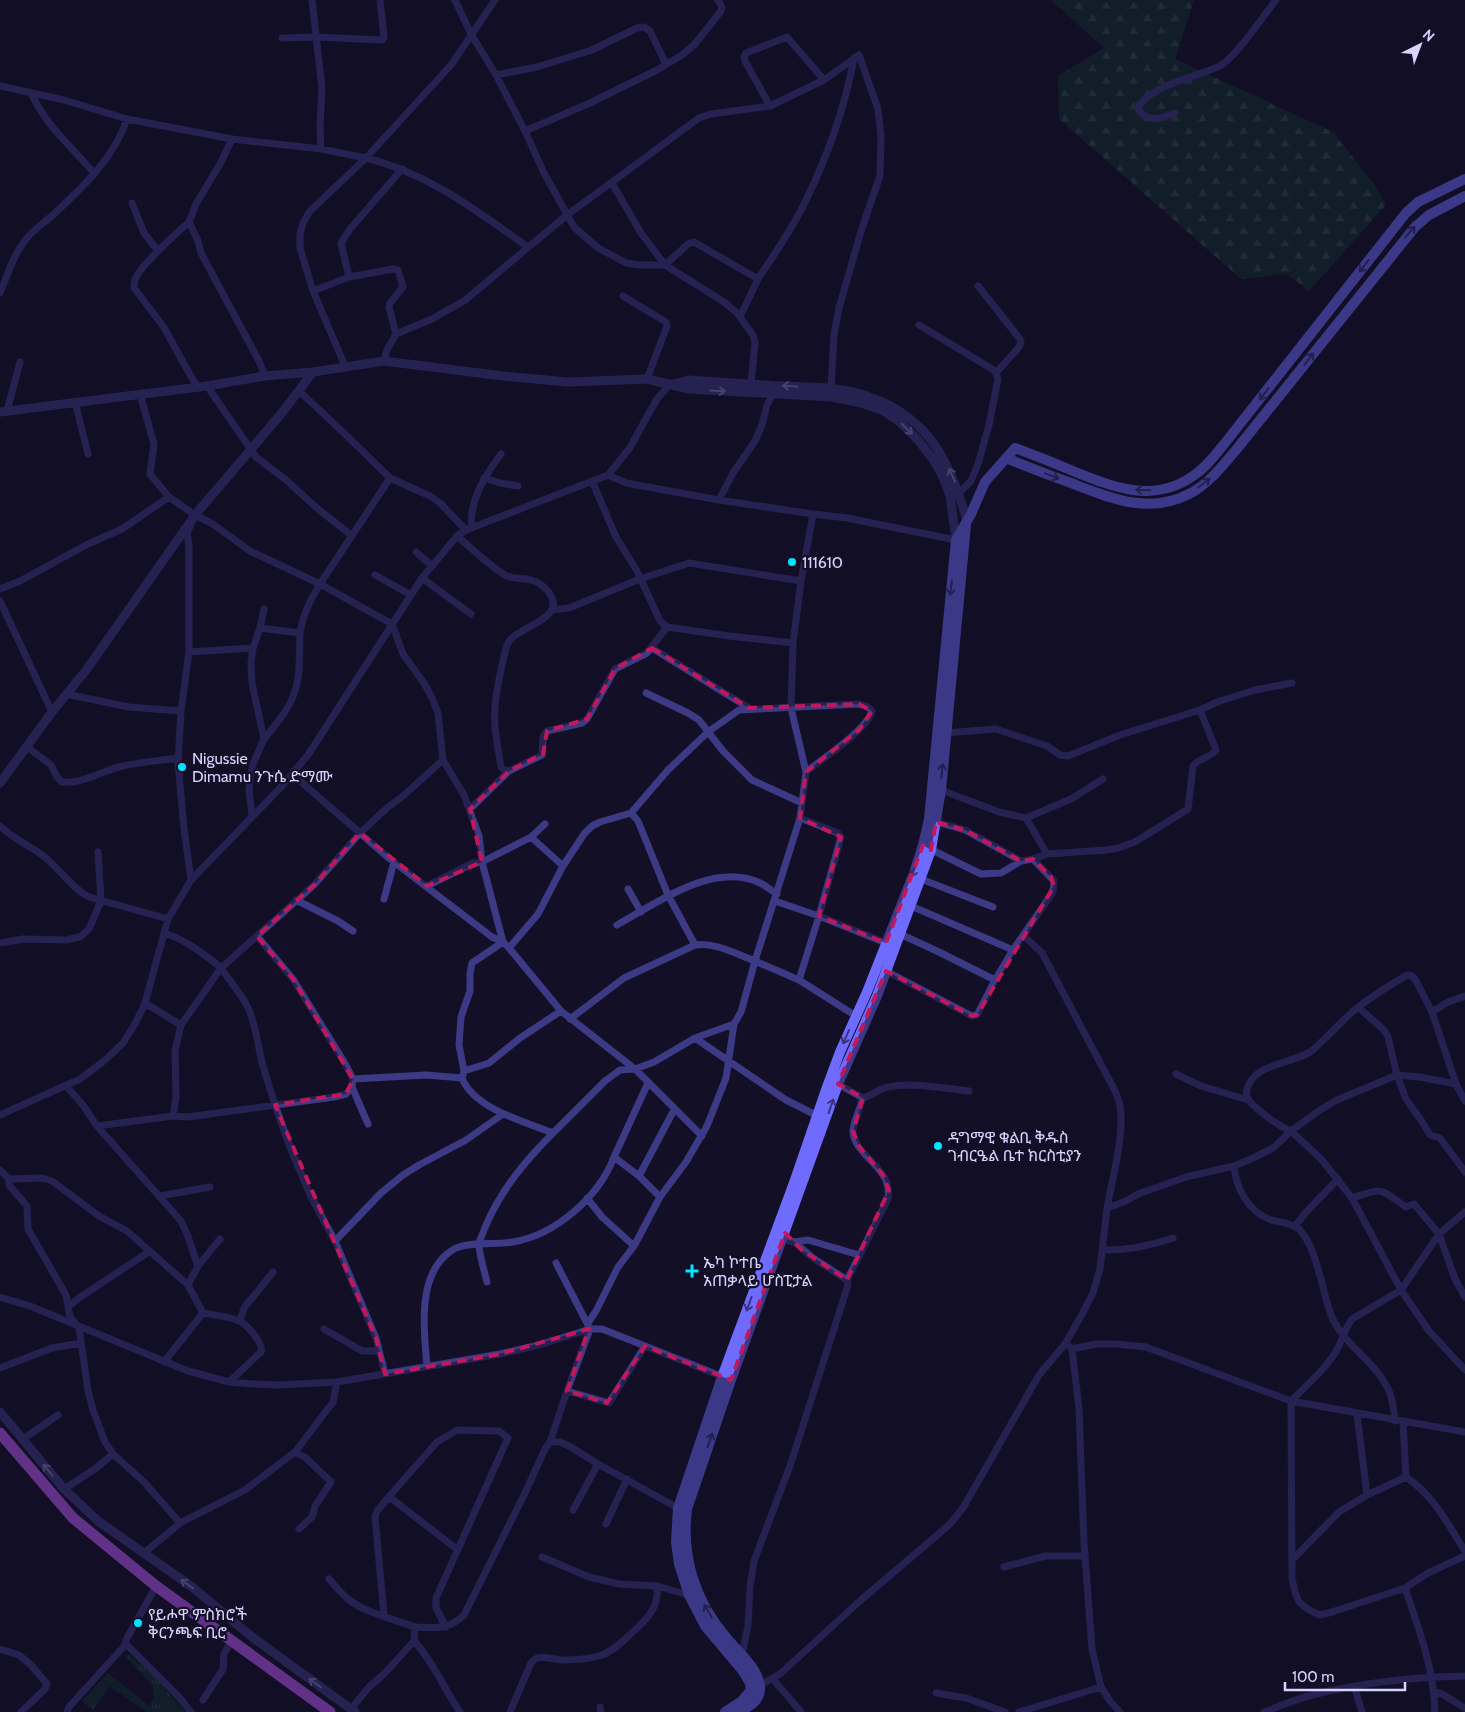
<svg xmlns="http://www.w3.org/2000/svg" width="1465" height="1712" font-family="Cabin,'Noto Sans Ethiopic',sans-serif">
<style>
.grass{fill:url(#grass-tufts)}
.forest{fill:url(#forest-firs)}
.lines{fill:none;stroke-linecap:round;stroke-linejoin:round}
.minor{stroke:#3d3a85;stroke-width:7}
.tertiary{stroke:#3d3a85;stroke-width:9}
.secondary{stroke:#6f6bff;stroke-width:10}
.primary{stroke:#c25bff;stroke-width:11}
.oneway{stroke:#38347d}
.oneway2{stroke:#837fbc}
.marked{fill:none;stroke:#c2185b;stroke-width:4;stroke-dasharray:10 6;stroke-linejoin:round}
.poi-dot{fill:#00e5ff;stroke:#130f26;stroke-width:2}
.labels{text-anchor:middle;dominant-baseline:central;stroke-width:4.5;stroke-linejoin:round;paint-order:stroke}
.poi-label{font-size:16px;fill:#d9d4ff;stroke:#130f26;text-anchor:start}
</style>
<defs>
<pattern id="grass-tufts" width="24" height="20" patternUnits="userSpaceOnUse" patternTransform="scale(1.25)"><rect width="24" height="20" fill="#12302f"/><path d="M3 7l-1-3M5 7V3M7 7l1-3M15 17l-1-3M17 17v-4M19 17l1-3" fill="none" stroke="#344d4e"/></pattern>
<pattern id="forest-firs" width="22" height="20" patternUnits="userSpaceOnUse" patternTransform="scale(1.25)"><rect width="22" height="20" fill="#12302f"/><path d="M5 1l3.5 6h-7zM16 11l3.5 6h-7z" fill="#344d4e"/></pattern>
</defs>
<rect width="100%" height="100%" fill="#130f26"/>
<path class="grass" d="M128,1654L149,1671L186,1712H147L109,1686L93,1710L82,1701L108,1673L149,1706L154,1698L153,1685L126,1658Z"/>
<path class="forest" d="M1051,0H1194L1175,59L1333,132L1374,184L1386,205L1309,291L1287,274L1241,279L1059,119L1058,76L1104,48Z"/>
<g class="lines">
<path class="minor" d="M312,0L322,88L320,127L321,149
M455,0L471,34L496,75L525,131L544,173L574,227L598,248L613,256L626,263L640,265H665L724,302L737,313L753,335L755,343L751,384
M282,38L315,37L382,40L384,37L380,0
M496,75L537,67L592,50L637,28L644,27L650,31L666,64
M0,86L64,100L127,119
M31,93C47,127 70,145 94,173
M770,106L745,61L744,57L746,53L787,37L824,80
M1175,113C1162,118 1147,124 1138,109C1145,87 1198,76 1218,67C1235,59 1263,16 1276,0
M525,131L590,103L657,70L682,55L694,45L721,11L722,7L718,0
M612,183L641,233L665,265L688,244L694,242L758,279L740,317
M132,203L144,233L158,251
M189,222L196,204L220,164L232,139
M349,277L393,269L398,270L403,287L390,303L389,307L396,334L387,350L384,361
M758,279C775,253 793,228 806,200C828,155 845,107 854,58
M978,286L1020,339L1021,342L1019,347L996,373
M313,291L349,277L341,243L350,229L402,169
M0,293C8,274 14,253 27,238C34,229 45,222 53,215C82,188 115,157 127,119L232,139L321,149L366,158L451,65L495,0
M623,296L666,322L667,326L647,379
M919,325L992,369L996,373L998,379L989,425L978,464L971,481L959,493
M396,334L432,319L464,301L567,215L699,118L711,114L770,106L824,80L859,55L878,109L881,136L880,176L862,228L839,308L834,335L831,388
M345,366L313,291L300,248V234L303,223L310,211L366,158C428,173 477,211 528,247
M207,386L256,457L285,479L318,509L351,535
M197,387L163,326L134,288C134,285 134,282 135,280C139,266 177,233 189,222L198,241L201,253L259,361L265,376
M299,391L344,433L390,478L320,584L392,624L403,654L424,683L432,698L438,713L443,760L464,795L479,836L482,862L503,942L472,963L470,973V991L461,1017L459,1045L464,1071L462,1078
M140,394L154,444L150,474L169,497
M75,402L88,454
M7,411L20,362
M608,475L626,483L719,500L813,514L847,518L956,540
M390,478L430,496L440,503L466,530
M484,478L500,483L518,486
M719,500L733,473L755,441L762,425L767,405L773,394
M195,515L213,524L250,551L320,584C310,600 302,616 300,634C299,653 301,673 295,691C289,710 276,724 264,739
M472,528C468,502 486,474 501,454
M457,536C473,549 488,565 505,575C520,583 531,573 547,590C572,619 516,626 508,643C505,649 504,658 502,665C498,684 493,706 495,726C496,739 499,754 501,767L504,770L509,771L542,755L543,737L547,731L582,723L587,719L615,669L647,653L667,627L660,621L637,571L616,537L592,481
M416,552L431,565
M375,575L411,595
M422,578L471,614
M0,589L20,581L88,544L122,529L169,497L195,515L187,533L189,545V652L181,711L178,763L184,829L191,880
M0,601L52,712
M264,609L260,628L300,633
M552,610L569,608L640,579L689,563L801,581
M667,627L729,636L793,643
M652,648L749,708
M189,652L253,648L260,628
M646,693L688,713L699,720L723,751L752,780L802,803
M66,694L129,707L181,711
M946,733L996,729L1047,746L1060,755L1068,756L1120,735L1200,710L1217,702L1255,690L1292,683
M26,746L51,765L57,777L62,782C82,784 100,772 119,767C138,762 159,761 178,758
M292,774L360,833L388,807L403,796L443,760
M941,790L999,812L1026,818L1047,854L1107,850L1118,848L1135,842L1188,809L1193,766C1199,758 1210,758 1216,750L1200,710
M470,809L509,771
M252,816L249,790L250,778L253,764L264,739L252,683L251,663L253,648
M1026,818L1071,799L1103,779
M936,822L965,830L1021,861
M545,824L531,837L563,866
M0,826C13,838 28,845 42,855C60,868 70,887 89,897L168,919
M928,848L981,874L1001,873L1021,861L1033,859L1047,854
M921,879L993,907
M427,886L473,863L482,862L531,837
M628,889L641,912
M384,899L394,862
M296,900L338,921L353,931
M775,901L819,916L886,943
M911,906L1013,950
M617,925C657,903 713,861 760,883C766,886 771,890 777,894
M164,933C186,940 203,953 221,968L314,885L360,833L390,859L492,937L503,942L509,948L561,1011L635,1069L702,1136
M900,934L939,952L995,980
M1024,936L1042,953L1113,1087C1116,1093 1119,1100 1120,1106C1125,1133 1112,1180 1107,1208
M0,943L23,939L66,940L80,937L89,929L101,901L98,852
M695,945C715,942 736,954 755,961L800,818L802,803L806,772L791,708L793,643L801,581L813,514
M509,948L538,914L563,866L584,834L592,826L600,822L631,813L668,770L708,732L739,710L859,704L868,707L872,711C867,730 822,759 806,772
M886,971L972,1016L977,1015L995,980L1013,950L1053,892L1054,881L1033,859
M799,980L819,916L841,837L838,833L800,818
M145,1003L181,1025L175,1051L176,1097L173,1116L188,1117L334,1097L346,1094L352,1087L353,1079L343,1060L293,979L257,936
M1358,1007L1384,1030L1388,1037L1397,1075L1406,1099L1423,1123L1430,1135L1440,1138L1465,1172
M1432,1012L1448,1002L1465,996
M570,1019L624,978L695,945L668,895L638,821L631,813
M181,1025L221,968L244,1000L250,1012L255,1029L262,1063L275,1105L291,1150L311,1197L335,1241L376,1338L385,1374
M695,1038L734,1024
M464,1071L489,1063L520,1038L561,1011
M1176,1074L1201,1086L1248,1100
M353,1079L426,1075L462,1078C474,1109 526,1122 553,1133L605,1081L620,1070L635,1069L654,1062L695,1038L786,1100L818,1116
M838,1084L863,1098C874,1095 880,1088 888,1087C914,1082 943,1088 969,1091
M1456,1084L1420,1077L1397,1075L1337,1100L1320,1110L1291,1131C1276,1125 1265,1115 1253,1105C1248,1100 1245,1096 1247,1089C1255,1061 1295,1065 1314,1049C1326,1038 1337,1026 1350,1014C1367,999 1387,987 1407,975L1412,976L1415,979L1432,1012L1456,1084L1465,1101
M66,1086L83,1105L97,1126L173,1116
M352,1087L368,1124
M0,1115L80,1079L104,1061L123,1043L135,1024L145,1003L168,919L191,880L282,786L308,755L422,578L457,536L466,530L608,475L629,449L657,399L670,384
M97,1126L181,1221L187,1234L198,1266L188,1285
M614,1157L648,1083
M1234,1166C1236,1188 1248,1212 1271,1220C1279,1222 1292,1223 1299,1229C1317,1247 1322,1291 1331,1315C1343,1345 1376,1361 1389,1391C1393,1400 1394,1410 1395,1421
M0,1170L9,1179V1185L27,1206L28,1229L66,1295L70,1317L79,1328L88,1391L93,1410L105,1442L113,1454L144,1482L180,1523L245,1490L295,1452L333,1402L337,1382
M639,1176L674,1110
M9,1179L42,1178L52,1181L99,1216L127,1231L188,1285L203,1313L164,1362
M160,1196L210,1187
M587,1198L602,1217L634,1246
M1352,1198C1385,1187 1378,1188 1406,1207L1414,1204L1439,1234L1465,1212
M1295,1226L1308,1210L1338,1179
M335,1241L381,1193L403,1175L419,1165L466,1140L503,1114
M794,1242L808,1240L859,1255
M1102,1250C1127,1251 1149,1246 1173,1238
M198,1266L220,1239
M847,1280L888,1199C893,1166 854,1157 853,1131C853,1123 861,1106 863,1098
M487,1282C485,1274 478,1249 479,1244C479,1240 483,1234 484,1230C499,1192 525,1161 553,1133
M0,1297L30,1306L188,1371L229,1382L253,1384L278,1385L337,1382L500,1354L539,1345L590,1329H602L726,1378
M1465,1297L1455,1279L1439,1234L1401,1290L1352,1319C1345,1328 1343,1338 1338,1348C1327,1368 1307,1385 1291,1401L1292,1579L1295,1592L1299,1602L1309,1610L1320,1615L1332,1612L1405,1588L1428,1573L1465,1556
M69,1306L79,1298L150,1251
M203,1313C214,1315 228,1316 239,1321C247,1324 264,1344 261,1352L229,1382
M240,1321L244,1308L273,1272
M588,1323L596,1311L618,1267L634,1246L660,1197
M324,1329L362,1351H379
M1070,1347L1072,1349L1079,1409L1084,1543L1092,1649L1101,1687L1110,1701L1120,1712
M1072,1349L1096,1344H1116L1146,1347L1291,1401L1465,1432
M427,1366C424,1332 417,1279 447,1254C450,1252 453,1249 456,1248C473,1241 496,1245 513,1242C555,1235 599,1197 614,1157L639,1176L660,1197L686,1162L707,1126L726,1078L734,1024L741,1012L755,961L799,980L856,1016
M0,1368L52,1348L81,1343
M567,1391L609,1403L645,1346
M23,1439L58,1415
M550,1442L567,1391L590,1329L556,1263
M295,1452L306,1458L331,1482L315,1506L312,1517L299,1529
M1406,1477C1435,1497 1447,1523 1465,1551
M64,1489L95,1469L113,1454
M1367,1495L1406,1477L1403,1422
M386,1500L437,1442L457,1430L499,1431L508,1438L436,1598V1608L446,1627
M573,1510L598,1464
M606,1524L627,1479
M144,1553L180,1523
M542,1557L589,1577L619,1584L657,1586L689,1595
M1293,1559L1339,1512L1367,1495L1357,1414
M1004,1567L1045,1556H1085
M329,1579C335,1586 341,1593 348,1599C363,1612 396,1620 415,1627
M156,1586L126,1640V1644L179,1697L191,1712
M1405,1588C1419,1629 1434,1669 1435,1712
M384,1615L375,1517L377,1511L386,1500L392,1499L458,1550
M414,1641C433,1661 444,1689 460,1712
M0,1649L19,1655L31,1665L47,1684L45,1689L21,1712
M742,1655L748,1626L750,1587L754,1561L790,1466L848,1285L847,1280L813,1258L794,1242L779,1238
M773,1679L801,1712
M1354,1686L1362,1712
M757,1687L780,1674L861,1600L935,1537L951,1523L963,1508L1039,1375L1065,1344L1081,1316L1093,1293L1100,1269L1107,1208L1126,1201L1138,1194L1186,1177L1234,1166L1251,1159L1273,1148L1291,1131L1321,1159L1352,1198L1401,1290L1429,1331L1465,1370
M1433,1691L1442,1694L1465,1708
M936,1693L966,1698L1005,1712
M203,1700L223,1669L224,1654L232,1640
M600,1707L601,1712
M351,1709L369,1687L384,1674L414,1641L415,1627C435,1628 449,1630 464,1615L524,1495L545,1449L550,1442H560L571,1447L598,1464L678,1508
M67,1712L69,1707L126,1644
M510,1712L531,1663C533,1661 534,1659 537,1658C544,1656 556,1660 564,1660C577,1660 590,1659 602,1655C615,1650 626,1638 636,1629C650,1616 659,1605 657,1586
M1019,1712L1101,1687
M1264,1712C1279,1707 1293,1700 1308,1696C1359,1683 1412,1677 1465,1676"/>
<path class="tertiary" d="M673,384L689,380C721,382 753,385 785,386C808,387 833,387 857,393C925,411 949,457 967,521
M0,412L207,386L265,376L313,372
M0,783L52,712L87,669L195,515L281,414L313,372L384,361L503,376L568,382L647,379L689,389L832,397L861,403L884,411L900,422L918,440L933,459L943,477L950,495L956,540
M0,1412L64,1489L98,1521L191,1586L252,1637L355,1712"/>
<path class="secondary" d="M1006,458C1028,467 1049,475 1071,483C1110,498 1148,515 1189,494C1209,484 1222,466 1236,450L1415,227L1429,215L1465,196
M725,1712L742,1701L751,1690L750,1683L742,1670L705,1626L689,1595L679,1564L676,1542L678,1508L722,1377L795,1180L827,1087L840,1052L867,992L914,873L923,845L929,819L956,540L971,514L985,482L1015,448C1034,455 1054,463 1073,471C1113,487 1153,504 1193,476C1206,468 1215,455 1225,443L1406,213L1418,202L1465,179
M740,1712C749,1706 761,1701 760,1687C758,1667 738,1652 726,1637C695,1601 681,1556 687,1509L731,1380L838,1084L877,996L931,850L941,790L966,525"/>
<path class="primary" d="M0,1433L73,1518L156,1586L330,1712"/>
</g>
<defs><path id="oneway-shaft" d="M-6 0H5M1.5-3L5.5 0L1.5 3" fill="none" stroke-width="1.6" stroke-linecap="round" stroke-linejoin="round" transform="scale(1.25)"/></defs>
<g class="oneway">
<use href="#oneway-shaft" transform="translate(1410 232) rotate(-48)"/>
<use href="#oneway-shaft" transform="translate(1364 266) rotate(128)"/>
<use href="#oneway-shaft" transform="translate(1309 359) rotate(-52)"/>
<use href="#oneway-shaft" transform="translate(1264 394) rotate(128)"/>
<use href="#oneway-shaft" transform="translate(1052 476) rotate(21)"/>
<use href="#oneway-shaft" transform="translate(1204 483) rotate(-37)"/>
<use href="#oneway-shaft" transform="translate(1143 490) rotate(-178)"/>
<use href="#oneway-shaft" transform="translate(951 588) rotate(97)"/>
<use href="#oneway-shaft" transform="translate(942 771) rotate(-84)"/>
<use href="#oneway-shaft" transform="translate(914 870) rotate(110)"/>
<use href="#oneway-shaft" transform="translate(846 1037) rotate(114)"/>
<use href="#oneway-shaft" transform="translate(831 1106) rotate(-71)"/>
<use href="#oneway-shaft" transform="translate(749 1304) rotate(110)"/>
<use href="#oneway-shaft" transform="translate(710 1440) rotate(-71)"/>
<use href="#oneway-shaft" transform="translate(708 1611) rotate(-120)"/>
</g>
<g class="oneway2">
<use href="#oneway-shaft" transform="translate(790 386) rotate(-177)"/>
<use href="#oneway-shaft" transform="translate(718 391) rotate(3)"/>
<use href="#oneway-shaft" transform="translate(907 429) rotate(45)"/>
<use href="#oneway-shaft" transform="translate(952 475) rotate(-114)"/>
<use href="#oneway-shaft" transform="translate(48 1470) rotate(-129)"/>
<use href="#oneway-shaft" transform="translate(187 1584) rotate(-144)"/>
<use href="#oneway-shaft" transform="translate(315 1683) rotate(-144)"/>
</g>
<path d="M0 0H1465V1712H0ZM652,648L749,708L859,704L872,711L859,730L806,772L800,818L841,837L819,916L886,943L923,845L931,850L936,822L965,830L1021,861L1033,859L1051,877L1054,886L977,1015L972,1016L886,971L838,1084L863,1098L853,1131L858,1145L883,1175L889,1190L847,1280L802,1250L785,1233L731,1380L645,1346L607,1403L567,1391L589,1329L500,1354L385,1374L376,1338L275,1105L346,1094L353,1079L293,979L257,936L314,885L360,833L427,886L482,862L470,809L509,771L543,754L547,731L587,719L615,669Z" fill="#130f26" fill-opacity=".55" fill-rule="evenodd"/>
<path class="marked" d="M652,648L749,708L859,704L872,711L859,730L806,772L800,818L841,837L819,916L886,943L923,845L931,850L936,822L965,830L1021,861L1033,859L1051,877L1054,886L977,1015L972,1016L886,971L838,1084L863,1098L853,1131L858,1145L883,1175L889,1190L847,1280L802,1250L785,1233L731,1380L645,1346L607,1403L567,1391L589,1329L500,1354L385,1374L376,1338L275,1105L346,1094L353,1079L293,979L257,936L314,885L360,833L427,886L482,862L470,809L509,771L543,754L547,731L587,719L615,669Z"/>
<g class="poi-dot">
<circle cx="792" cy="562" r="5"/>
<circle cx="182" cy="767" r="5"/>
<circle cx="938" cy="1146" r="5"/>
<path d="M689.5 1263.5h5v5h5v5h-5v5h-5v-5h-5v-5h5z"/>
<circle cx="138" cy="1623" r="5"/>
</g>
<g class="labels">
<g class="poi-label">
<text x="802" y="562">111610</text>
<text x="192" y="758">Nigussie<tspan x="192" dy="18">Dimamu ንጉሴ ድማሙ</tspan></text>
<text x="948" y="1137">ዳግማዊ ቁልቢ ቅዱስ<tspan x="948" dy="18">ገብርዔል ቤተ ክርስቲያን</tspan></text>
<text x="703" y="1262">ኤካ ኮተቤ<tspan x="703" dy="18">አጠቃላይ ሆስፒታል</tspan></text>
<text x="148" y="1614">የይሖዋ ምስክሮች<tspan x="148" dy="18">ቅርንጫፍ ቢሮ</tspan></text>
</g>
</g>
<g transform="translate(1420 45) rotate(42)" stroke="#130f26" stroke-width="4" paint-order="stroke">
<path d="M0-4L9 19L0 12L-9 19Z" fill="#d9d4ff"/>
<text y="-8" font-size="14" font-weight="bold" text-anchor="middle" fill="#d9d4ff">N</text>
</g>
<path d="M1285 1682v8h120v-8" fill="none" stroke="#d9d4ff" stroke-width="2.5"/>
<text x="1292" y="1682" font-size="15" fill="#d9d4ff" stroke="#130f26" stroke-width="4" paint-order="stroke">100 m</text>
</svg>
